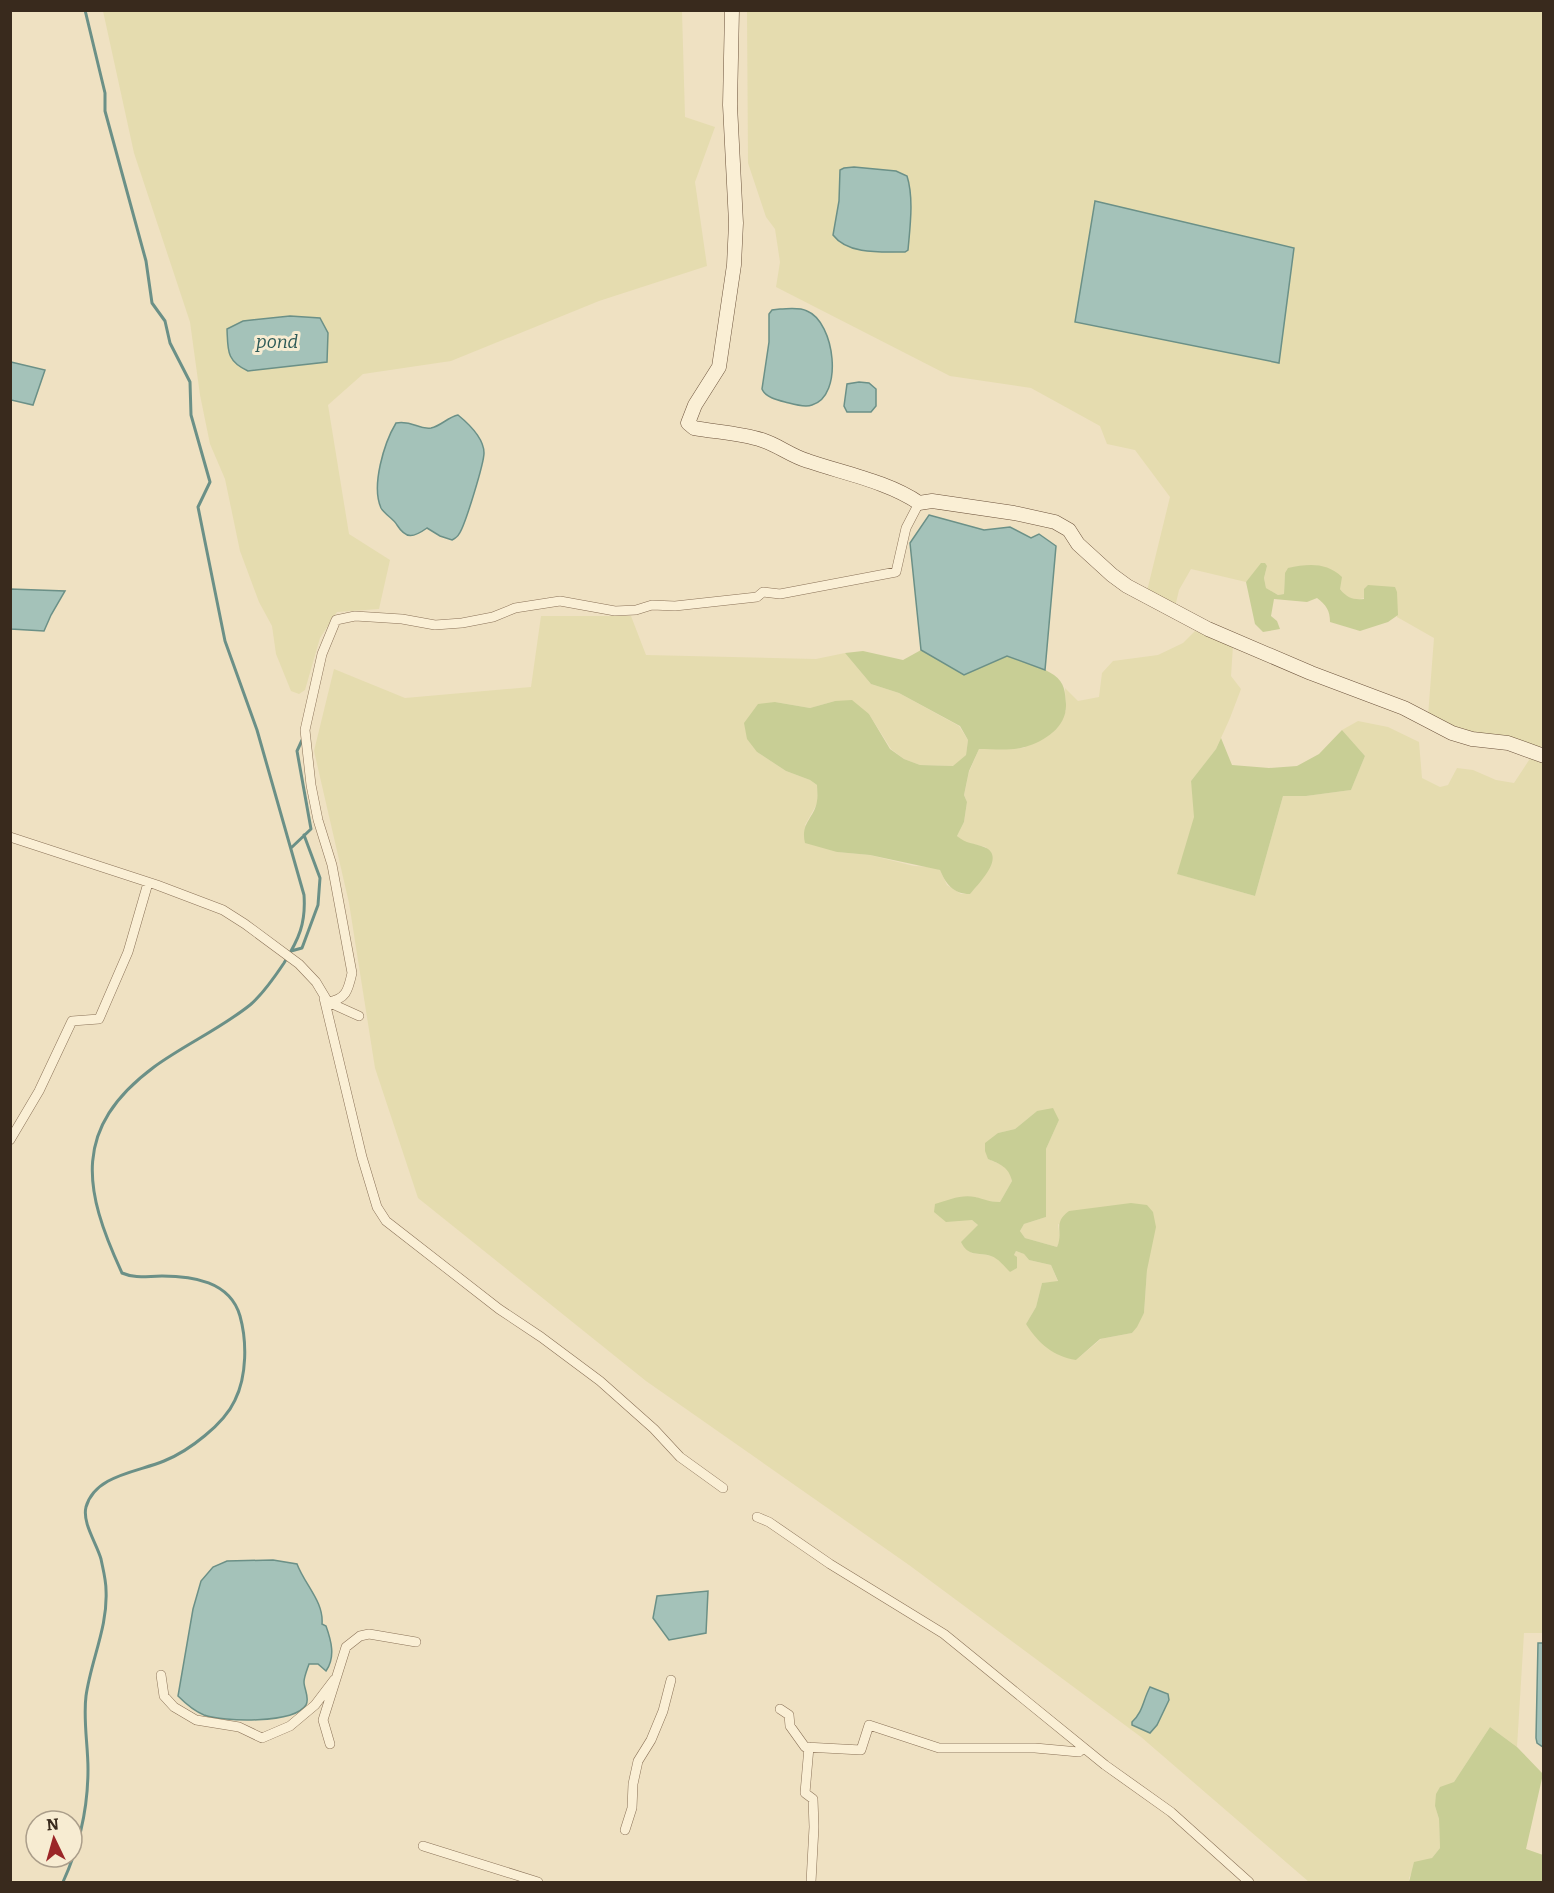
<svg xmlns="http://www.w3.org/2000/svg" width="1554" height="1893" font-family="Bitter,serif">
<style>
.farmland{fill:#e5dcaf;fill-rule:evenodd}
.green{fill:#c8ce95}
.water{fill:#a4c2b9;stroke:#6b9087;stroke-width:1.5}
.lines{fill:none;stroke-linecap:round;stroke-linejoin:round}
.stream{stroke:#6b9087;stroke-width:3}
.street-casing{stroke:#8a7258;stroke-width:10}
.secondary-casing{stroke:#6c533c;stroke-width:15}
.street{stroke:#faefd5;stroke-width:9}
.secondary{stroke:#faefd5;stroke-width:14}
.labels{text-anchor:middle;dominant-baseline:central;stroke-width:6;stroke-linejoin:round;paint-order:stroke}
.water-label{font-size:18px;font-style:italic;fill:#2c5956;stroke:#f7ecd2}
</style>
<rect width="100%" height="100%" fill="#efe1c2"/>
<path class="farmland" d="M103,11H682L685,117L715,127L695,182L707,266L599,301L451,361L363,374L328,405L349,534L390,560L379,609L337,612L320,638L305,690L299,694L291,691L276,654L272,626L259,602L240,551L225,479L210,444L200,395L190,322L134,153Z
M747,11H1543V750L1454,730L1428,716L1434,638L1397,617V592L1354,600L1345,595L1340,589L1285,573L1284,594L1278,595L1266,588L1264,578L1267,566L1261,564L1246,582L1191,569L1179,590L1175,607L1147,591L1170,497L1135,450L1107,444L1100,426L1031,388L950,376L776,287L780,262L775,229L766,217L748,163Z
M541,616H631L646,655L816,659L845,653L871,684L899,693L959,726L968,740L966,755L954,766L920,765L904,759L891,749L869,714L835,701L810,708L775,702L757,752L786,771L810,780L817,785L818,802L805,825L837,852L870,855L914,866L932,867L940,870L947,885L961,894H970L986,847L963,842L957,836L964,822L967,802L964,795L969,772L979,749L1024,748L1066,711L1065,688L1078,701L1099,697L1102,673L1113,661L1158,655L1183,643L1195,631L1233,645L1231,676L1241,689L1230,718L1216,749L1191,781L1195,817L1178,874L1255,896L1283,796H1306L1351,790L1365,756L1342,730L1358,721L1388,727L1419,742L1422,778L1440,787L1448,785L1457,768L1473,770L1496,780L1514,783L1531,757L1543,761V1633H1524L1517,1747L1490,1727L1454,1782L1435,1806L1439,1819L1440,1848L1432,1858L1413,1870L1409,1878V1882H1309L1141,1737L909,1565L646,1381L418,1198L375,1068L349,903L314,751L334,669L405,698L531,687ZM1037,1111L1059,1120L1046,1149V1217L1024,1224L1020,1231L1025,1238L1057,1247L1060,1240L1058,1224L1147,1270L1144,1313L1132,1333L1101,1339L1076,1360L1026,1324L1036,1307L1042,1283L1058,1282L1051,1265L1029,1260L1024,1254L1016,1251L1014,1255L994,1256L971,1253L978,1225L972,1220L976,1197L983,1201L1000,1202L1012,1181L1010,1173L1004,1166L988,1159L998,1133L1015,1129Z"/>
<path class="green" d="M1261,563H1265L1267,566L1264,578L1266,588L1278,595L1284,594L1285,573L1288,568C1308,564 1326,562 1342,577L1340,589C1347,598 1353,600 1364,599V589L1368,585L1395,587L1397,592L1398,615L1388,622L1360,631L1330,622C1330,610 1326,605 1317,598L1307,602L1274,599L1271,616L1277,621L1280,629L1263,632L1255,624L1246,582Z
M921,650L964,675L1007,656C1022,662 1041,666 1054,675C1065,683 1065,692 1066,704C1067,727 1045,741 1025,747C1012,751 993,749 979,749L969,771L964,795L967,802L964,822L957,836C966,844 974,843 984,847C1007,856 978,884 970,894C953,894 946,884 940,870L870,855L837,852L805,843C800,823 815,817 817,801C818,796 817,790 817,785L810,780L786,771L757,752L747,739L744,723L758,704L775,702L810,708L835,701L852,700L869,714L890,749L904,759L920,765L953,766L966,755L968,740L960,726L899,693L871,684L845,653L863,651L903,660Z
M1342,730L1365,756L1351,790L1306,796H1283L1255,896L1177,874L1194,817L1191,781L1216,749L1221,738L1232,765L1269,768L1297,766L1319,754Z
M1053,1108L1059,1120L1046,1149V1217L1024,1224L1020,1231L1025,1238L1057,1247C1064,1232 1052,1223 1069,1211L1131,1203L1147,1205L1153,1212L1156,1227L1147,1270L1144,1313L1137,1327L1132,1333L1100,1339L1076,1360C1053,1356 1039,1344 1026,1324L1036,1307L1042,1283L1058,1281L1051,1265L1029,1260L1024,1254L1016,1251L1014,1255L1017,1257V1268L1010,1272C1005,1267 998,1258 991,1256C978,1252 968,1257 961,1242L978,1225L972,1220L946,1222L934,1212L935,1204C948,1200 962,1194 975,1197C985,1199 988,1202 1000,1202L1012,1181C1009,1167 1000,1164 988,1159L985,1151V1143L998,1133L1015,1129L1037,1111Z
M1490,1727L1517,1747L1543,1774L1526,1849L1543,1855V1882H1409L1414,1862L1432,1858L1440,1848L1439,1819L1435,1806L1436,1794L1440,1787L1454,1782Z"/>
<path class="water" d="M854,167L896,171L907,176C914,198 910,227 908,250L905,252C882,252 848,255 833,235L839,201L840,170L844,168Z
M1095,201L1294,248L1279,363L1075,322Z
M780,309C788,309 799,307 807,311C835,322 844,396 812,405C804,408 793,404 785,402C777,400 765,397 762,389L769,342V314L772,310Z
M290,316L320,318L328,333L327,362L248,371C226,361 228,350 227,329L243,321Z
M11,362L45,370L33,405L11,400Z
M859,382L869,383L876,389V406L871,412H847L844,406L847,384Z
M458,415C469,424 484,438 484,453C484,463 465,526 459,534C458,536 454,539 452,540L440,536L427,528C413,538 406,539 397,525C393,518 385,515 381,508C371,486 384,443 396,423C413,420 418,430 431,428C441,426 448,417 458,415Z
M929,515L984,530L1010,527L1031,538L1039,534L1056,546L1045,670L1007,656L964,675L921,650L910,543Z
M10,589L65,591L51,615L44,631L11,629Z
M273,1560L297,1564C305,1585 324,1602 322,1624L326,1626C331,1640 336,1657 326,1671L318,1664H309C307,1670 304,1677 304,1682C304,1689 310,1698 306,1705C294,1724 223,1722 204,1715C194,1711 185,1703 178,1696L193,1609L201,1581L213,1567L227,1561Z
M708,1591L706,1633L669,1640L653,1618L657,1596Z
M1538,1643H1543V1747L1537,1743L1536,1738Z
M1150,1687L1168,1694L1169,1700L1157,1725L1150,1733L1132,1725V1722C1143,1712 1143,1700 1150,1687Z"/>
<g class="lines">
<path class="stream" d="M291,848L311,829L297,751L303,738
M291,951L302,948L318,905L320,878L304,835
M63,1882C79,1847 88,1808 88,1769C88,1745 83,1720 86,1696C91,1660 108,1627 106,1590C106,1580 103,1569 101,1559C97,1544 82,1523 86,1507C95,1475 138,1472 164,1461C189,1451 224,1424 235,1400C247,1376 247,1341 240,1316C230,1281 192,1276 162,1276C147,1276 136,1279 122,1273C83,1189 72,1128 154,1067C184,1045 220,1029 250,1005C263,994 274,978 284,963C299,939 306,923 304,895L257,730L225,641L198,507L210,482L191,415L190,382L170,343L165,321L152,303L146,261L105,111V93L85,10"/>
<defs>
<path id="street" d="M10,837L157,885L223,910L245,924L299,964L316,982L328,1002L359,1016
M324,998L362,1157L377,1207L386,1221L499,1309L541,1337L600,1381L654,1429L680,1457L723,1488
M328,1002C346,999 348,991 352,973L332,865L318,820L311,785L305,730L322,654L336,620L355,616L402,619L435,625L462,623L493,617L515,608L560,601L615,611L636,610L652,605L675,606L757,597L763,592L780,594L896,572L906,528L919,503
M10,1140L39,1091L72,1021L99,1019L128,952L148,883
M757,1517L769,1522L830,1564L944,1634L1105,1765L1171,1812L1249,1882
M161,1675L164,1696L174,1707L196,1720L239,1727L262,1738L290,1726L315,1705L334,1680
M780,1709L789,1715L790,1726L805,1747L861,1750L869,1725L939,1748H1035L1079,1752
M330,1744L323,1720L346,1647L360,1636L369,1634L416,1642
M809,1747L805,1793L813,1799L814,1827L811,1882
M625,1830L632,1808L633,1784L638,1761L651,1740L663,1711L671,1680
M423,1846L538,1882"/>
<path id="secondary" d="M732,10L730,105L736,223L734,265L719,367L695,405L688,423L694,428C716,432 740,433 762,440C778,445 791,456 808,461C843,473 889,482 919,503L932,501L1014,513L1055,522L1069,530L1078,544L1112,575L1127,586L1208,629L1311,673L1404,708L1452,733L1472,739L1508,743L1544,756"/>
</defs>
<use href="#street" class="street-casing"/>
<use href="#secondary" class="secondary-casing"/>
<use href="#street" class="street"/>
<use href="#secondary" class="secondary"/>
</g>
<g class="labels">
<g class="water-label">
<text x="277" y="342">pond</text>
</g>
</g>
<rect width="1554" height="1893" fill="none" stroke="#392a1d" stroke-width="24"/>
<g transform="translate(54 1839) rotate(355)"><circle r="28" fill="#f7ecd2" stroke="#ab9e8a" stroke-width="1.5"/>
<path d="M0-4.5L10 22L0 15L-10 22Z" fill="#9b2628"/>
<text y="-9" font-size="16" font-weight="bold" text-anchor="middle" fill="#392a1d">N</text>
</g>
</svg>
